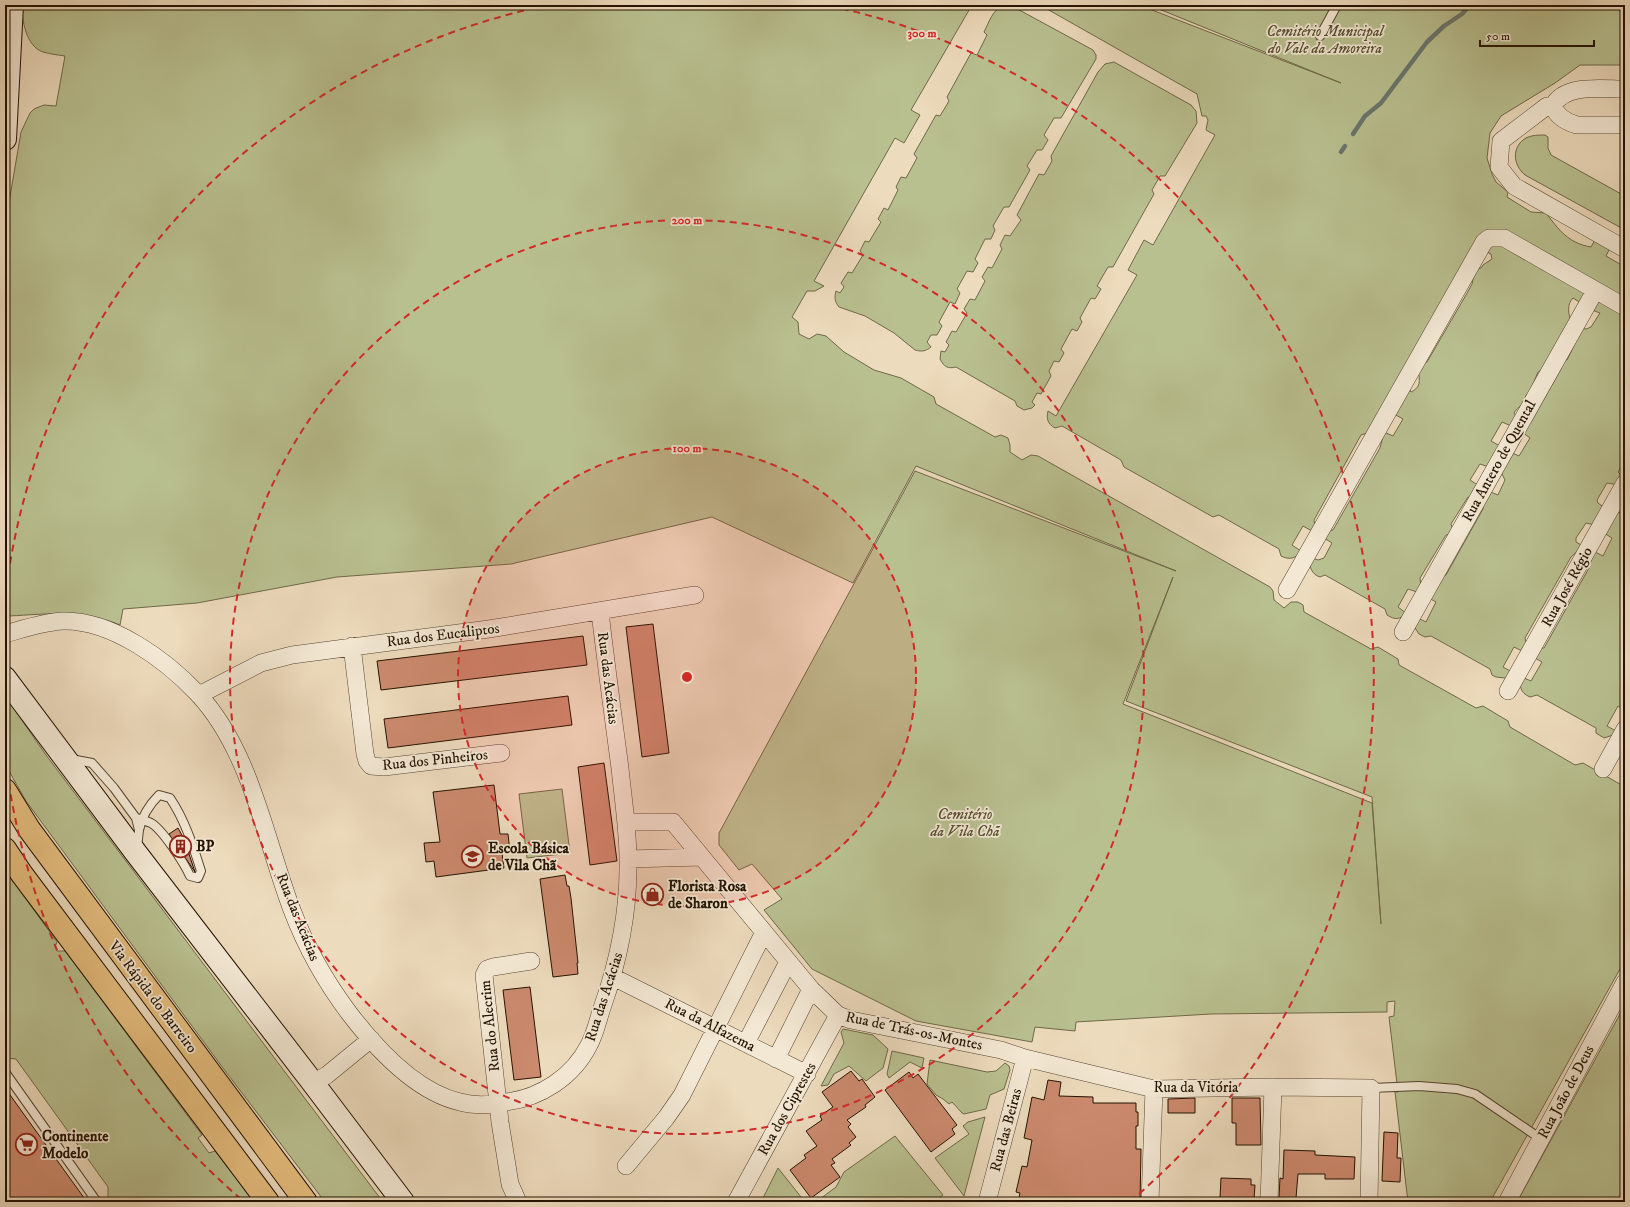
<svg xmlns="http://www.w3.org/2000/svg" width="1630" height="1207" font-family="'IM FELL DW Pica',serif">
<style>
.green{fill:#b9c090;stroke:#6e6948;fill-rule:evenodd}
.lines{fill:none;stroke-linecap:round;stroke-linejoin:round}
.stream{stroke:#6a776e;stroke-width:4.5}
.building{fill:#cc8a6e;stroke:#231201}
.service-casing{stroke:#564430;stroke-width:10}
.minor-casing{stroke:#564430;stroke-width:18}
.secondary-casing{stroke:#231201;stroke-width:24}
.trunk-casing{stroke:#231201;stroke-width:24}
.service{stroke:#f3e8d4;stroke-width:8}
.minor{stroke:#f3e8d4;stroke-width:17}
.secondary{stroke:#f3e8d4;stroke-width:22}
.trunk{stroke:#e6be7e;stroke-width:22}
.ring{fill:none;stroke:#d62828;stroke-width:2;stroke-dasharray:7 5}
.labels{text-anchor:middle;dominant-baseline:central;stroke-width:3.5;stroke-linejoin:round;paint-order:stroke}
.park-label{font-size:15px;font-style:italic;fill:#584f33;stroke:#f3e8d4}
.street-label{font-size:15px;fill:#231201;stroke:#f3e8d4}
.poi-label{font-size:15px;font-weight:bold;fill:#231201;stroke:#f3e8d4;text-anchor:start}
.centre{fill:#d62828;stroke:#f3e8d4;stroke-width:2}
.ring-label{font-size:12px;text-anchor:middle;font-weight:bold;fill:#d62828;stroke:#f3e8d4;stroke-width:3.5;stroke-linejoin:round;paint-order:stroke}
</style>
<rect width="100%" height="100%" fill="#eddbbd"/>
<filter id="stains"><feTurbulence type="fractalNoise" baseFrequency=".005" numOctaves="4"/><feColorMatrix values="0 0 0 0 .2 0 0 0 0 .09 0 0 0 0 .02 0 0 0 .5 -.17"/></filter>
<radialGradient id="worn" r=".72"><stop offset=".6" stop-color="#630" stop-opacity="0"/><stop offset="1" stop-color="#630" stop-opacity=".3"/></radialGradient>
<path class="green" d="M22,5H972L911,110L920,115L904,143L895,138L814,281L824,286L815,291H807L792,317L798,322L799,334L809,339L817,334L826,336L844,352L874,370L901,378L934,397L936,404L995,437L1001,435L1008,438L1010,445V452L1022,460L1031,455L1038,456L1270,587L1273,591L1274,600L1284,608L1291,602H1298L1303,605L1304,612L1371,649L1378,647L1398,659L1399,665L1476,708L1483,706L1508,721L1510,727L1575,765L1583,763L1625,787V960L1490,1202H1408L1395,1092H1398L1389,1017L1394,1016L1395,1001L1387,1002V1012L1211,1014L1076,1022L1075,1031L1035,1027L1032,1042L916,1021L812,969L764,910L782,899L752,864L739,870L719,845V833L915,471L1176,571L916,466L853,583L712,517L511,564L337,577L197,603L123,609L120,625C82,609 49,614 9,616L7,612H5V226L21,132L30,113L34,109L44,105L56,106L65,56C58,55 50,54 43,52C26,46 22,21 22,5ZM1173,577L1126,701L1372,797L1381,924L1372,803L1123,704Z
M1004,5H1010L1093,50L1096,55V59L1061,118H1054L1044,135L1048,140L1042,150H1037L1027,166L1030,170L1009,207H1004L993,226L995,230L991,239H985L975,259L978,263L973,272L967,271L957,289L960,293L955,304L950,302L939,322L942,326L937,335H931L927,342L931,347C926,351 922,352 915,350L894,333L865,316L839,307C835,302 834,298 836,291L840,293L844,287L841,283L848,272L852,273L863,255L860,251L865,241L869,242L881,222L878,219L884,208L888,210L898,190L896,187L901,177L906,178L917,158L914,154L936,115L940,116L949,101L947,97L971,53L977,55L987,35L984,32C989,22 993,9 1004,5Z
M1040,5H1139L1341,83L1149,5H1625V65H1580L1555,83L1501,116L1490,133L1487,158L1492,174L1496,182L1508,192L1507,197L1531,212L1546,213C1559,230 1568,243 1591,247L1596,238L1611,246L1606,256L1625,267V297L1486,232L1367,433L1361,435L1314,520L1315,526L1312,531L1303,526L1292,545L1301,551C1296,559 1289,560 1281,556L1279,549L1219,515L1213,517L1124,467L1121,460L1062,426L1055,428C1048,424 1046,419 1048,411L1056,416L1137,275L1128,270L1144,240L1153,245L1215,135L1206,130L1208,120L1206,116H1202L1197,94Z
M1114,62L1191,105L1196,111L1197,123L1165,176H1160L1152,190L1154,194L1113,267H1108L1097,286L1101,289L1095,299L1091,298L1080,318L1082,322L1077,331L1072,329L1061,349L1064,353L1059,362L1054,361L1049,371L1051,376L1041,394L1037,393L1032,402L1035,405L1032,408L1024,410L1017,406L1015,401L956,367C948,369 944,367 940,359L941,351L945,352L949,345L946,342L952,331L956,332L967,313L964,309L970,299L975,300L985,281L982,277L988,267L992,268L1002,249L1000,245L1005,235L1010,236L1021,220L1017,215L1039,174L1044,175L1052,161L1051,156L1098,72L1105,64Z
M1545,135L1548,137V148L1551,155L1623,195L1625,191V230L1525,175C1513,165 1511,147 1526,138C1532,135 1539,135 1545,135Z
M1491,242H1499L1583,290L1584,295L1581,303L1573,298C1566,305 1569,314 1571,323L1551,352L1552,356L1543,369L1538,372L1530,391L1526,395C1527,403 1518,406 1514,413L1516,416L1511,426L1502,422L1491,441L1500,446L1489,467L1480,464L1470,480L1479,486L1473,498L1468,497L1451,524L1453,530L1452,534L1446,535L1420,578L1421,587L1417,592L1408,589L1398,607L1406,613C1400,620 1395,620 1387,615L1385,609L1325,575L1320,577C1314,575 1311,571 1310,565L1313,558L1318,560L1324,558L1332,543L1324,538L1328,531L1333,530L1380,448L1384,432L1393,436L1403,419L1394,414L1410,390L1411,392C1419,388 1420,384 1419,375H1416L1423,363L1427,362L1466,295L1472,284L1475,269L1481,268L1483,265L1492,259L1491,254L1485,251Z
M1597,300L1625,311V466L1621,467L1618,472L1623,477L1617,486L1613,484L1607,483L1597,500L1598,503L1605,508L1595,525L1586,523L1576,538V542L1583,546L1571,557L1525,638L1527,646L1524,652L1514,647L1503,667L1512,672L1505,678L1496,677L1492,675L1490,669L1431,636L1425,637L1419,634L1415,628L1416,617L1426,622L1436,602L1427,597L1443,576L1446,575L1483,509V504L1488,491L1498,495L1505,480L1502,474L1498,472L1510,452L1519,456L1530,438L1522,432L1528,423L1531,422L1561,369L1558,366L1563,359L1567,360C1573,349 1576,339 1580,328L1586,329L1591,327L1600,313L1592,310Z
M1625,508V710L1618,706L1607,726L1616,731L1613,735L1604,738L1596,733V728L1537,695L1530,697C1520,693 1519,686 1522,677L1531,681L1542,662L1533,657L1539,648H1544L1589,568L1588,566L1585,568L1593,551L1603,556L1612,538L1604,533L1616,513H1619Z
M5,696L46,755L383,1202H325L220,1064L26,801L5,764Z
M562,789L570,853L527,858L519,794Z
M5,870L57,942L55,947L57,951H65L202,1135L198,1138L209,1153L215,1151L255,1202H108V1187L16,1059L5,1058Z
M1625,1005V1202H1517Z
M843,1029L873,1035L888,1049L883,1068L866,1081L849,1066L834,1074L828,1085L821,1086L844,1043L841,1032Z
M892,1051L924,1058L922,1068L910,1062L889,1078L887,1074Z
M930,1060L987,1072L996,1071L1005,1063L1009,1066L1010,1070L1004,1089L990,1095L986,1109L964,1114L962,1113L952,1102L949,1104L943,1099L936,1095L927,1084Z
M985,1117L964,1196L935,1158L969,1134L963,1126L968,1122Z
M895,1136L943,1195L934,1202H816L836,1187L844,1172Z
M778,1168L801,1197L794,1202H761Z"/>
<g class="lines">
<path class="stream" d="M1353,134L1365,116L1381,103L1427,42L1444,26L1462,14L1470,5
M1341,152L1345,146"/>
</g>
<path class="building" d="M653,624L669,753L642,757L626,627Z
M583,636L587,665L381,690L377,661Z
M568,696L572,725L388,748L384,719Z
M604,763L617,861L590,865L578,767Z
M494,785L500,834H508L510,852L502,853L504,868L436,877L434,861L426,862L424,843L440,842L433,792Z
M178,828L184,839L195,872L169,834Z
M565,875L567,886H569L571,898L578,963H577L578,974L553,977L540,879Z
M530,987L541,1077L514,1080L503,990Z
M851,1071L859,1081L862,1079L875,1097L865,1105L866,1107L847,1120L851,1124L848,1127L856,1137L849,1143L851,1145L832,1159L835,1163L831,1165L840,1177L811,1198L790,1170L806,1158L804,1155L817,1146L806,1131L822,1120L820,1116L833,1107L822,1092Z
M909,1072L913,1078L918,1074L957,1125L952,1129L955,1134L931,1152L885,1090Z
M1048,1080L1061,1082L1059,1096L1093,1097V1103H1136V1112H1138V1126H1136V1149H1141L1140,1202H1018L1020,1193L1016,1192L1022,1166L1027,1167L1032,1140L1024,1138L1032,1097L1044,1100Z
M5,1088L87,1202H5Z
M1195,1098V1113H1168V1099Z
M1232,1098H1260L1261,1145H1236V1123H1232Z
M1384,1132L1398,1133L1397,1158H1401L1400,1182L1382,1181Z
M1284,1150L1315,1151V1155L1355,1157L1354,1179H1325V1174H1298L1296,1198H1279L1280,1178L1283,1179Z
M1221,1178L1251,1179V1185H1255L1254,1199L1220,1198Z"/>
<g class="lines">
<defs>
<path id="service" d="M1320,36L1337,5
M71,759L92,763L114,788L136,818L139,830L137,848
M136,818C141,819 146,821 151,823C163,830 184,863 190,876L198,878L201,871C193,846 185,820 170,798L159,795C148,806 142,816 139,830
M5,1072L97,1202
M1371,1088L1419,1086L1457,1089L1475,1094L1541,1139"/>
<path id="minor" d="M1625,89C1603,89 1564,83 1553,106C1557,117 1566,122 1577,125H1625
M1553,106H1547L1501,141L1499,167L1514,186L1625,249
M1287,590L1484,242L1489,238H1504L1625,307
M1403,632L1595,291
M5,634C23,629 43,622 63,621C112,620 166,660 198,694C251,751 265,839 292,910C306,947 325,981 349,1013C375,1047 416,1092 460,1102C474,1106 491,1105 506,1102C540,1098 573,1077 589,1045C595,1034 598,1020 602,1008C619,960 629,911 628,860C628,829 623,799 620,768C613,716 606,664 600,612
M352,646L365,754L367,761L371,766L384,767L501,753
M1508,691L1625,483
M199,695L261,663L292,655L489,629L695,595
M1603,769L1625,729
M626,822H673L811,989L838,1015L851,1020L1001,1050L1025,1058L1154,1089L1273,1087L1371,1088L1369,1202
M628,859L702,857
M613,977L807,1074
M746,1043L788,962
M776,1059L811,989
M313,1083L327,1075L371,1039
M626,1166L666,1118L682,1095L764,932
M518,1202L510,1184L500,1122L484,975L487,969L493,967L531,961
M736,1202L838,1015
M987,1202L1025,1058
M1150,1202L1154,1089
M1269,1202L1273,1087
M1507,1202L1625,982"/>
<path id="secondary" d="M5,139L12,5
M5,678L136,853L313,1083L403,1202"/>
<path id="trunk" d="M5,790L29,829L306,1202
M5,849L21,873L268,1202"/>
</defs>
<use href="#service" class="service-casing"/>
<use href="#minor" class="minor-casing"/>
<use href="#secondary" class="secondary-casing"/>
<use href="#trunk" class="trunk-casing"/>
<use href="#service" class="service"/>
<use href="#minor" class="minor"/>
<use href="#secondary" class="secondary"/>
<use href="#trunk" class="trunk"/>
</g>
<circle cx="687" cy="677" r="229" fill="#d62828" fill-opacity=".12"/>
<g class="ring">
<circle cx="687" cy="677" r="229"/>
<circle cx="687" cy="677" r="457"/>
<path d="M241 1199A686 686 0 0 1 5 755M5 599A686 686 0 0 1 544 6M830 6A686 686 0 0 1 1133 1199"/>
</g>
<defs>
<symbol id="building-ring" viewBox="-11 -11 22 22"><circle r="9.5" fill="#f3e8d4" stroke="#8f2418" stroke-width="1.5"/><path d="M-4-6H4V6H1V3H-1V6H-4ZM-2.5-4.3h1.7v1.8h-1.7ZM.8-4.3h1.7v1.8H.8ZM-2.5-1h1.7V.8h-1.7ZM.8-1h1.7V.8H.8Z" fill="#8f2418"/></symbol>
<symbol id="school-ring" viewBox="-11 -11 22 22"><circle r="9.5" fill="#f3e8d4" stroke="#8f2418" stroke-width="1.5"/><path d="M0-5L7-2L0 1L-7-2ZM-4 1L0 2.5L4 1V4Q0 6-4 4Z" fill="#8f2418"/></symbol>
<symbol id="shop-ring" viewBox="-11 -11 22 22"><circle r="9.5" fill="#f3e8d4" stroke="#8f2418" stroke-width="1.5"/><path d="M-5-2.5h2.3a2.7 3.5 0 0 1 5.4 0H5L5.5 6h-11ZM-1.5-2.5h3a1.5 2.3 0 0 0-3 0Z" fill="#8f2418"/></symbol>
<symbol id="supermarket-ring" viewBox="-11 -11 22 22"><circle r="9.5" fill="#f3e8d4" stroke="#8f2418" stroke-width="1.5"/><path d="M-6-5.5h2.5l.6 2H6L4.5 2H-2.5L-4.4-4H-6ZM-1.5 3.2a1.3 1.3 0 1 0 .1 0ZM3 3.2a1.3 1.3 0 1 0 .1 0Z" fill="#8f2418"/></symbol>
</defs>
<g fill-rule="evenodd">
<use href="#building-ring" x="168" y="834" width="25" height="25"/>
<use href="#school-ring" x="460" y="844" width="25" height="25"/>
<use href="#shop-ring" x="640" y="882" width="25" height="25"/>
<use href="#supermarket-ring" x="14" y="1132" width="25" height="25"/>
</g>
<g class="labels">
<g class="park-label">
<text x="1325" y="31">Cemitério Municipal<tspan x="1325" dy="17">do Vale da Amoreira</tspan></text>
<text x="965" y="814">Cemitério<tspan x="965" dy="17">da Vila Chã</tspan></text>
</g>
<g class="street-label">
<text transform="translate(1499 461) rotate(-61)">Rua Antero de Quental</text>
<text transform="translate(1567 587) rotate(-61)">Rua José Régio</text>
<text transform="translate(443 635) rotate(-7)">Rua dos Eucaliptos</text>
<text transform="translate(608 678) rotate(83)">Rua das Acácias</text>
<text transform="translate(435 760) rotate(-6)">Rua dos Pinheiros</text>
<text transform="translate(298 917) rotate(68)">Rua das Acácias</text>
<text transform="translate(153 997) rotate(53)">Via Rápida do Barreiro</text>
<text transform="translate(604 997) rotate(-72)">Rua das Acácias</text>
<text transform="translate(710 1025) rotate(27)">Rua da Alfazema</text>
<text transform="translate(490 1026) rotate(-96)">Rua do Alecrim</text>
<text transform="translate(914 1031) rotate(12)">Rua de Trás-os-Montes</text>
<text x="1196" y="1087">Rua da Vitória</text>
<text transform="translate(1566 1092) rotate(-62)">Rua João de Deus</text>
<text transform="translate(787 1109) rotate(-61)">Rua dos Ciprestes</text>
<text transform="translate(1006 1130) rotate(-75)">Rua das Beiras</text>
</g>
<g class="poi-label">
<text x="196" y="846">BP</text>
<text x="488" y="848">Escola Básica<tspan x="488" dy="17">de Vila Chã</tspan></text>
<text x="668" y="886">Florista Rosa<tspan x="668" dy="17">de Sharon</tspan></text>
<text x="42" y="1136">Continente<tspan x="42" dy="17">Modelo</tspan></text>
</g>
</g>
<circle cx="687" cy="677" r="6" class="centre"/>
<g class="ring-label">
<text x="922" y="37">300 m</text>
<text x="687" y="224">200 m</text>
<text x="687" y="452">100 m</text>
</g>
<rect width="1630" height="1207" fill="none" stroke="#eddbbd" stroke-width="20"/>
<rect x="6" y="6" width="1618" height="1195" fill="none" stroke="#231201" stroke-width="2"/>
<rect x="10" y="10" width="1610" height="1187" fill="none" stroke="#231201"/>
<path d="M1480 40v6h114v-6" fill="none" stroke="#231201" stroke-width="2"/>
<text x="1486" y="40" font-size="12" fill="#231201" stroke="#f3e8d4" stroke-width="3" paint-order="stroke">50 m</text>
<rect width="100%" height="100%" filter="url(#stains)"/>
<rect width="100%" height="100%" fill="url(#worn)"/>
</svg>
